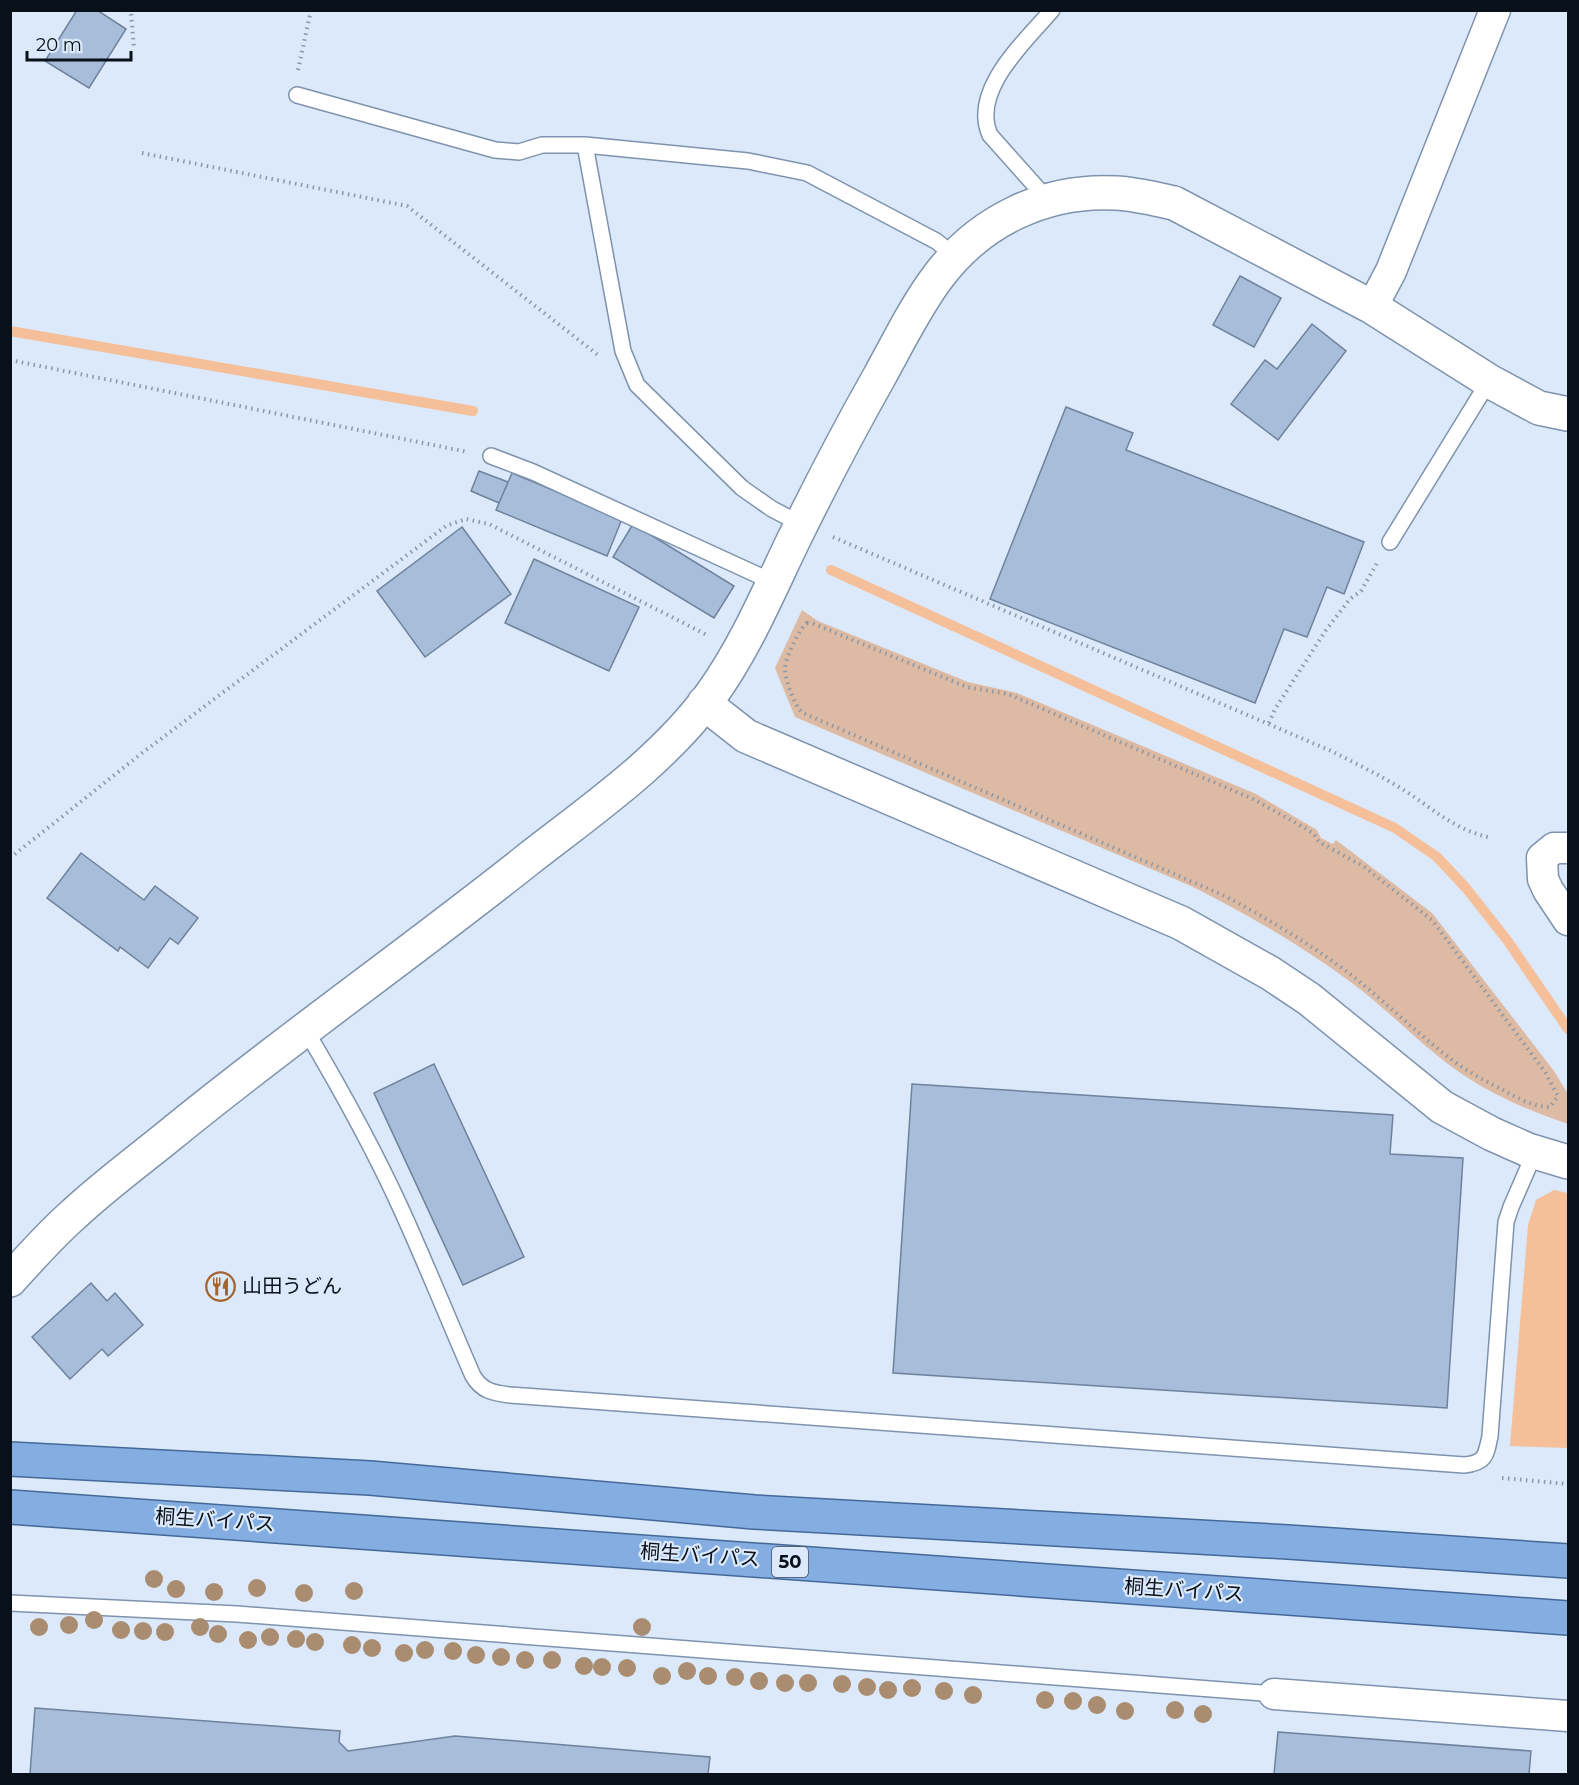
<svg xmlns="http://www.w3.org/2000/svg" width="1579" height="1785" font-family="Montserrat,'Noto Sans JP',sans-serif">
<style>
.green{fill:#ddbaa3}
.water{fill:#f5bf99}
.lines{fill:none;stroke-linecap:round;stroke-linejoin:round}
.stream{stroke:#f5bf99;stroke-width:10}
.building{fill:#a8bdda;stroke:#6e829c;stroke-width:1.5}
.service-casing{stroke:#7e93ae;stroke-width:18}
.minor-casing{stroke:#7e93ae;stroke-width:33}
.tertiary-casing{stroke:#7e93ae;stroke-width:36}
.trunk-casing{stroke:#456997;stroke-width:36}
.path{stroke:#8c97a5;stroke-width:4;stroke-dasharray:1.5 4.5;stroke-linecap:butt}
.service{stroke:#fff;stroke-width:15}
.minor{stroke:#fff;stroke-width:30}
.tertiary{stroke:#fff;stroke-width:33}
.trunk{stroke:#84aee2;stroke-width:33}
.tree{fill:#aa8d70}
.labels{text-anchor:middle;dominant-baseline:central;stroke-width:4.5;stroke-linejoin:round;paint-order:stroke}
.shield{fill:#dbe9fa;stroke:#47515c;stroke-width:1.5}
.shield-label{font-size:18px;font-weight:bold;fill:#081019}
.poi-label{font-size:20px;fill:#081019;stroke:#dbe9fa;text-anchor:start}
.street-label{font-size:20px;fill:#081019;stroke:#dbe9fa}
</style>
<rect width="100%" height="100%" fill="#dbe9fa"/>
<path class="green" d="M802,610L818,621L968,682L1017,693L1256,794L1317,830L1321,838L1333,844L1336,840L1432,913L1554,1071L1568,1094V1124C1532,1112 1497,1097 1465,1076C1424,1049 1391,1012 1352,983C1301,945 1247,914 1191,886L795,717L775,668Z"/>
<path class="water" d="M1554,1190L1568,1193V1448L1510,1446L1528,1225L1536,1200Z"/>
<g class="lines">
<path class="stream" d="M10,331L473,411
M831,570L1395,828L1437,857L1466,888L1507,940L1568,1029"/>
</g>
<path class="building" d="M77,10H97L126,29L89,88L45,61Z
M1240,276L1281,298L1254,347L1213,325Z
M1312,324L1346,351L1278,440L1231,404L1265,360L1277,369Z
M1066,407L1133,433L1126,450L1364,542L1344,594L1327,587L1307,637L1284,629L1255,703L990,599Z
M479,471L508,482L499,503L471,491Z
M512,473L622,519L607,556L496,510Z
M633,524L734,586L714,618L613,557Z
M462,527L511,594L425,657L377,591Z
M534,559L639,607L609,671L505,623Z
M81,853L144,900L155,886L198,918L178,944L170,938L148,968L120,947L118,951L47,898Z
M434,1064L524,1257L463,1285L374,1093Z
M912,1084L1393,1115L1390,1154L1463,1158L1447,1408L893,1373Z
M91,1283L107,1301L115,1293L143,1325L108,1356L102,1349L70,1379L32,1337Z
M35,1708L340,1731L339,1742L348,1751L455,1736L710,1757L708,1774H30Z
M1278,1732L1531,1751L1529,1774H1274Z"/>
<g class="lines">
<defs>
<path id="service" d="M297,95L495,150L519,152L542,145H585L748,161L807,173L936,241L955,256
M585,145L623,351L637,385L742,488L772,509L801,524
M1047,199L990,135C970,90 1026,41 1052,10
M491,456L533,472L773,582
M1390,542L1489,381
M305,1029C340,1088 374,1149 402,1211C427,1266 449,1321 473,1376C482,1391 493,1393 510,1395L1464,1465C1485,1463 1486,1456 1490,1436L1506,1222L1511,1207L1535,1152
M10,1603L237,1614L1274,1694"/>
<path id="minor" d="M1372,307L1391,271L1495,10
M1568,848H1554L1542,858L1543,879L1548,890L1568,920
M1274,1694L1568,1716"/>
<path id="tertiary" d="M704,703L746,736L1181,923L1270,973L1309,999L1442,1107L1492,1134L1528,1150L1568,1162
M10,1280C31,1257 51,1234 74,1214C104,1186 138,1161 170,1135C286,1040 409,954 526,861C591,810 662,762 711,695C745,648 768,593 793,541C820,486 848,432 878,379C897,345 914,309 937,278C979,221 1045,189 1116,193C1136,194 1155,199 1174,203L1372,307L1489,381L1539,408L1568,414"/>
<path id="trunk" d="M10,1459L370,1478L754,1512L1288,1542L1568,1561
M10,1507L1568,1618"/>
</defs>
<use href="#service" class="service-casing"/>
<use href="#minor" class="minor-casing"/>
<use href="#tertiary" class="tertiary-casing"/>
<use href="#trunk" class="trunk-casing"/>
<path class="path" d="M127,10L131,13L134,49
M298,70L311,10
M142,153L407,206L598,355
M10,360L468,452
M833,537L1329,750C1355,763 1382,776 1407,792C1434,810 1456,830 1488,837
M807,623L814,624L967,687L1008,694L1253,799L1305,828L1314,834L1319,842L1363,866L1432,920L1545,1072L1558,1096L1550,1107C1534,1107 1517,1098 1503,1090C1487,1082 1470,1073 1455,1062C1416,1033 1382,998 1342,968C1305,941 1266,918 1225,896L803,713C795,707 785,680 785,670C784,660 799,629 807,623Z
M1269,723L1275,709L1326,630L1350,599L1361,591L1377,563
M10,858L142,753L446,526L466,519L489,524L709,636
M1502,1478L1568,1484"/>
<use href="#service" class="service"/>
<use href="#minor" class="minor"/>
<use href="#tertiary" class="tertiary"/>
<use href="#trunk" class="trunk"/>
</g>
<g class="tree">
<circle cx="154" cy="1579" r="9"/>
<circle cx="257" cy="1588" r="9"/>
<circle cx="176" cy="1589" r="9"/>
<circle cx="354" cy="1591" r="9"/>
<circle cx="214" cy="1592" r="9"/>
<circle cx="304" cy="1593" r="9"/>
<circle cx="94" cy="1620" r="9"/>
<circle cx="69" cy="1625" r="9"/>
<circle cx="39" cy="1627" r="9"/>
<circle cx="200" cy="1627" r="9"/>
<circle cx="642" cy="1627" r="9"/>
<circle cx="121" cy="1630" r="9"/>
<circle cx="143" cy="1631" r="9"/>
<circle cx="165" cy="1632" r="9"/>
<circle cx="218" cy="1634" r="9"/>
<circle cx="270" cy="1637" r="9"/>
<circle cx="296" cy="1639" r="9"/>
<circle cx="248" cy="1640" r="9"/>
<circle cx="315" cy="1642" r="9"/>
<circle cx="352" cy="1645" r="9"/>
<circle cx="372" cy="1648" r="9"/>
<circle cx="425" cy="1650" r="9"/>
<circle cx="453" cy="1651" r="9"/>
<circle cx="404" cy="1653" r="9"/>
<circle cx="476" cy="1655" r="9"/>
<circle cx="501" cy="1657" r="9"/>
<circle cx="525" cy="1660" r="9"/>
<circle cx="552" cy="1660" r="9"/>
<circle cx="584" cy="1666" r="9"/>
<circle cx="602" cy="1667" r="9"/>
<circle cx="627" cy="1668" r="9"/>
<circle cx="687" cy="1671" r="9"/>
<circle cx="662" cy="1676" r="9"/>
<circle cx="708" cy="1676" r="9"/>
<circle cx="735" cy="1677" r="9"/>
<circle cx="759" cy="1681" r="9"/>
<circle cx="785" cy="1683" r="9"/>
<circle cx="808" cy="1683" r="9"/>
<circle cx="842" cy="1684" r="9"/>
<circle cx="867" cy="1687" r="9"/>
<circle cx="912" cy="1688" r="9"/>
<circle cx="888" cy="1690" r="9"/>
<circle cx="944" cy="1691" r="9"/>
<circle cx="973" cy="1695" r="9"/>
<circle cx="1045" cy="1700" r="9"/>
<circle cx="1073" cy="1701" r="9"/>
<circle cx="1097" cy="1705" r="9"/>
<circle cx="1175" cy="1710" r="9"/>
<circle cx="1125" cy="1711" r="9"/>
<circle cx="1203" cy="1714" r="9"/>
</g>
<defs>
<symbol id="restaurant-ring" viewBox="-11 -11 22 22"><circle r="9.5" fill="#dbe9fa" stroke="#a5632f" stroke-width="1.5"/><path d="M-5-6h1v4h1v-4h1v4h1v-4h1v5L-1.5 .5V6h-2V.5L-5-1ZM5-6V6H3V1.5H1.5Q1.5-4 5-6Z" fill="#a5632f"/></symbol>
</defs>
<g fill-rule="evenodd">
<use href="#restaurant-ring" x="204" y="1270" width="33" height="33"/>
</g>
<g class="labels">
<rect class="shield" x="772" y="1547" width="36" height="30" rx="4.5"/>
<g class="shield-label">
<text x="790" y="1562">50</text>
</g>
<g class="poi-label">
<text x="242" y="1286">山田うどん</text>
</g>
<g class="street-label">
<text transform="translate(215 1520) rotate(4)">桐生バイパス</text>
<text transform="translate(700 1555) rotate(4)">桐生バイパス</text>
<text transform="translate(1184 1590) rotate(4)">桐生バイパス</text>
</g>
</g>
<rect width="1579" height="1785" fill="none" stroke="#081019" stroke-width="24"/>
<path d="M27 51v9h104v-9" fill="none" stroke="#081019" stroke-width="3"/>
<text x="36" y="51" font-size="18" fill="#081019" stroke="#dbe9fa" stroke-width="4.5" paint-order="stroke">20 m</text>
</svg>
